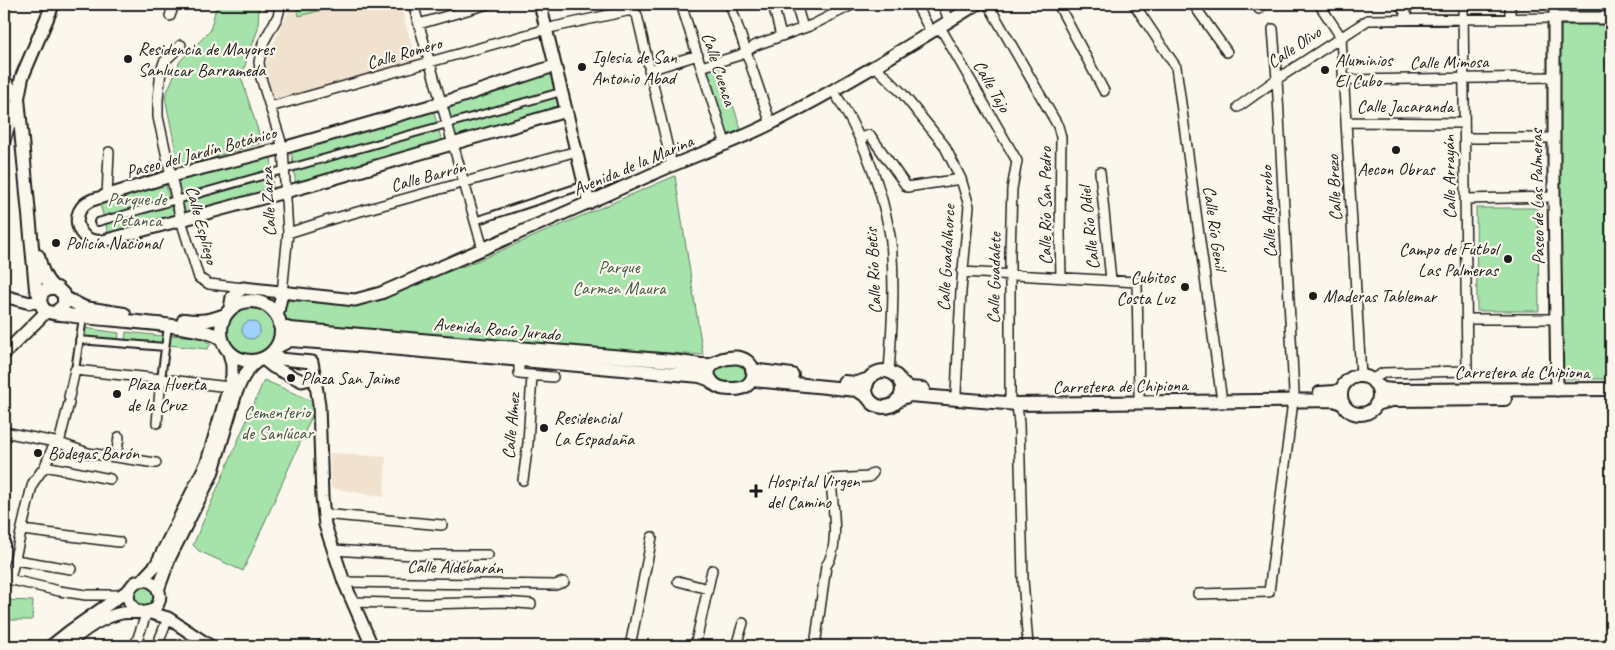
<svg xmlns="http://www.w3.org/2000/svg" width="1615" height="650" font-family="Caveat,sans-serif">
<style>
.built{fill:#f0e2ce}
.green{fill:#a5e3aa;stroke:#608063;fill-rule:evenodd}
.water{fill:#9fd1fc;stroke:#6b89a2}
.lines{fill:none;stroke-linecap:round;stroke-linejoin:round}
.pedestrian-casing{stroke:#1c1c1c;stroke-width:10}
.minor-casing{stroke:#1c1c1c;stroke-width:12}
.tertiary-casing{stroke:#1c1c1c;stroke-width:15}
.secondary-casing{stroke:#1c1c1c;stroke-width:16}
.pedestrian{stroke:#fbf7ec;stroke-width:6}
.minor{stroke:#fbf7ec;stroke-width:9}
.tertiary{stroke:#fbf7ec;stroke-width:11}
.secondary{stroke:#fbf7ec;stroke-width:12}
.poi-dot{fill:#1c1c1c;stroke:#fbf7ec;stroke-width:2}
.labels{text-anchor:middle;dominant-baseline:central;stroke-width:4.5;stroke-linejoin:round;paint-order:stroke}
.street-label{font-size:18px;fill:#1c1c1c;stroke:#fbf7ec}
.poi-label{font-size:18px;fill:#1c1c1c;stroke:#fbf7ec;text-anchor:start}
.park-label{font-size:18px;fill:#455847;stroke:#fbf7ec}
</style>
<rect width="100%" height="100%" fill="#fbf7ec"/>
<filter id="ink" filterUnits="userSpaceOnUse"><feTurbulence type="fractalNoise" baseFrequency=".02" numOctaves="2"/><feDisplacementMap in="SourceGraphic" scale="10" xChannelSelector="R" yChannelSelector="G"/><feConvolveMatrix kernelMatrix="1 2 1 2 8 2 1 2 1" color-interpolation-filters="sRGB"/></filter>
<g filter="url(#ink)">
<path class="built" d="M290,4H400L416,60L275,100L270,87L266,70L268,55L289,11Z
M330,453L386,457L384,497L331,488Z"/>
<path class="green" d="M217,4H259L258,29L241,77L262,143L179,167L165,97L180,61L210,31Z
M296,4H345L299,16Z
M1557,4H1608V13H1557Z
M1607,24L1611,379H1563L1558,25Z
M554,66L566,111L453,143L441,102Z
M720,66L741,129L727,135L705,70Z
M433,109L442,142L296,186L291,149Z
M271,154L273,191L186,215L177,180Z
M675,176L703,355L475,341L294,323L287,321L283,315L284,304L293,298L380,297L472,263Z
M165,182L175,218L109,236L99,201Z
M1476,208H1538L1539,311H1477Z
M252,305C308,318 254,386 229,344C218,325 233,307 252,305ZM248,322L255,323L258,336L252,339L245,337L242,331L244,325Z
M84,328L119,333L118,342L83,338Z
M126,332L163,336L162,345L125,342Z
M169,335L200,337L211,344L207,349L168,345Z
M724,363L742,365L746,367L748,375L739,385L717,381L715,370Z
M264,380L314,402L315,409L243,571L199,551L193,545Z
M134 597a10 10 0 1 1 20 0a10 10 0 1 1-20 0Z
M4,600L33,601L32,620H4Z"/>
<path class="water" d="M242 330a9 9 0 1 1 18 0a9 9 0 1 1-18 0Z"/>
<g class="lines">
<defs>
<path id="pedestrian" d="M475,221L585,185
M98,222L561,92
M79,340L165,347
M75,370L83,318
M161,379L168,326"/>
<path id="minor" d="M281,4L278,16L263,43L259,62L261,78L283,148L288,233L282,293
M413,4L483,249
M681,4L726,145
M730,4L771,124
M773,4L781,36
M796,4L803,28
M916,4L931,32
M943,4L949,21
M988,4L1058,126L1061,137L1060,233L1061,277
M1058,4L1104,91
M1134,4L1176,67L1221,394
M1193,4L1227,52
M1255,4L1259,9
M1319,4L1341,37L1361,376
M1400,4L1409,19
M170,16L174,4
M1510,17V4
M419,24L488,4
M940,27L1017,161L1012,189L1010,253V396
M1273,29L1277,79L1294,393
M181,45L164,62L161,71L158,99V117L181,220L199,278L209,284L243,288
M875,66L902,93L944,145L961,179L969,206L961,291L956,393
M701,67L740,55L756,45L812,25L854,4
M649,70L698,55
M1345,80L1554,77
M833,90C858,129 876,171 886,216C888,225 890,234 891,242C895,285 892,329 889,372
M270,107L554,27L627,11H632L637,15L672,166
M1238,107L1277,79L1368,20L1554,18V4
M1346,122L1464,123
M860,138L870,135L907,187L961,179
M1465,138H1554
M4,146L16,103
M1100,172L1111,280
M107,196L109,152
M1465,199L1554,197
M288,233L332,219L577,151
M962,272L1137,282L1139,396
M1467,319H1556
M519,360V374L553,377
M1371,380L1383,373L1467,371L1463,4
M69,397L75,370L161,379L229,387
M1017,404L1019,424L1023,579L1028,646
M157,423L161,379
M4,432L55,442
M59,443L88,453L156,463
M59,443L69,403
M116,457L119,437
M45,466L110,479
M523,480L528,443L532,375
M323,514L442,525
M22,530L119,542
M333,550L413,555H488
M15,560L71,569
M4,578L59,591L86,595H121
M10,579L31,490L33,483L45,466L55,442L59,443
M678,581L708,589
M344,582L555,585L564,582
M1198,594L1269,592L1293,401
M353,602L427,604L504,602L531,604
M135,646L147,612
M157,646L168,618
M630,646L652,537
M695,646L712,570
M736,646L743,623
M815,646L826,566C841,546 832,504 831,479L869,477L873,473"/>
<path id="tertiary" d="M540,4L589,203
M554,66L451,100L283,148L171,176L92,200C67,210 76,245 103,241L311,185L566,111
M4,80L18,98
M4,296L30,303L40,301
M230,309L232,297L243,288L355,300L381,293C473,253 566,213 657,172C695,155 735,142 772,123C843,87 910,45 977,4
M277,316L282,293
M4,354L47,311
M263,359L273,367L302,381L315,378L312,362L280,359L273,352
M315,378L319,405L322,497L325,525L344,582L372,646
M1557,390L1554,197V18H1611
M141,581L156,565L207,462L232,376V365L229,353
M158,590L170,557L212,474L236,393C241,381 246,369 258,361
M147,612L168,618L210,646
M51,646L70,631L130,589
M66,646C81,632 101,617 122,613C131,611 144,615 152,610C163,604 162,587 151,582C131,572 117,603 141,612
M1138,646L1145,645L1168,646"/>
<path id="secondary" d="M38,256C41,268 44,279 53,287
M40,296L36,289L18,98L22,77L53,4
M65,298L85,308L124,314
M221 331a30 30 0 1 1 60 0a30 30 0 1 1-60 0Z
M56,312L64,305V295L57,288H49L42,292L40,301C41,305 42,308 46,311C52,314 62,314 69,315C96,320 207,324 221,339
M184,320C200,322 210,321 225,315
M280,326L290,329L672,361L701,365H712
M277,347L290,340L345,344L700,376L711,380
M728,358C731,358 736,357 740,358C761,364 756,390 733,389C726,389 720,389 714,384C700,371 715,360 728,358Z
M752,370L792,375
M866 389a18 18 0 1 1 36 0a18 18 0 1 1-36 0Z
M1341 395a19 19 0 1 1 38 0a19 19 0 1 1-38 0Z
M753,380L857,390L868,397
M844,382L857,383L869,379
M900,382L909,388L923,389
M1374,383L1383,389L1393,390L1611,389
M1320,393L1335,392L1342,389
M897,400L910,395L1017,404L1335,400L1343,404
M1376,404L1392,400L1505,399"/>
</defs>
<use href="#pedestrian" class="pedestrian-casing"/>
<use href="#minor" class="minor-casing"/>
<use href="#tertiary" class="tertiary-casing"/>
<use href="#secondary" class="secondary-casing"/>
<use href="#pedestrian" class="pedestrian"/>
<use href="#minor" class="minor"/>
<use href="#tertiary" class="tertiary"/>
<use href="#secondary" class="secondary"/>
</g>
</g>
<g class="poi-dot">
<circle cx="128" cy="59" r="5"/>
<circle cx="582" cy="67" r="5"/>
<circle cx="1325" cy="70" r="5"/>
<circle cx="1396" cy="150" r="5"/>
<circle cx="56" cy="243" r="5"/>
<circle cx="1508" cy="259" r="5"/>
<circle cx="1185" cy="287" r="5"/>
<circle cx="1313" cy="296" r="5"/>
<circle cx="291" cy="378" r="5"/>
<circle cx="117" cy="394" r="5"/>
<circle cx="544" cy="428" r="5"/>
<circle cx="38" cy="453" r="5"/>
<path d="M753.5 483.5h5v5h5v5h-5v5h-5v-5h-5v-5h5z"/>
</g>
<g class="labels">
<g class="street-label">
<text transform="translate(1294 47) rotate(-34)">Calle Olivo</text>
<text transform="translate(404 53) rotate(-16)">Calle Romero</text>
<text transform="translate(1449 62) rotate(-1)">Calle Mimosa</text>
<text transform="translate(719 69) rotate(72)">Calle Cuenca</text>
<text transform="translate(992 86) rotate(60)">Calle Tajo</text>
<text x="1405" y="106">Calle Jacaranda</text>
<text transform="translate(201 152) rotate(-15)">Paseo del Jardín Botánico</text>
<text transform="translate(633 165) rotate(-23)">Avenida de la Marina</text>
<text transform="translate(428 176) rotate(-15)">Calle Barrón</text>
<text transform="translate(1449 177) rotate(-91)">Calle Arrayán</text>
<text transform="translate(1334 188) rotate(-93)">Calle Brezo</text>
<text transform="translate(1537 197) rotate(-91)">Paseo de Las Palmeras</text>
<text transform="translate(268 202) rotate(-93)">Calle Zarza</text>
<text transform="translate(1045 206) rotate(-90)">Calle Río San Pedro</text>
<text transform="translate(1268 212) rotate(-93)">Calle Algarrobo</text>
<text transform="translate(202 225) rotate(75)">Calle Espliego</text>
<text transform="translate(1089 228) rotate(-96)">Calle Río Odiel</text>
<text transform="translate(1215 228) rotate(82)">Calle Río Genil</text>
<text transform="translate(946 258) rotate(-87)">Calle Guadalhorce</text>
<text transform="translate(873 271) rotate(-93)">Calle Río Betis</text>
<text transform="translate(994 278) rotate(-89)">Calle Guadalete</text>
<text transform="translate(497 329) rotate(5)">Avenida Rocío Jurado</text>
<text x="1522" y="372">Carretera de Chipiona</text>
<text transform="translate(1120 386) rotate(-1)">Carretera de Chipiona</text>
<text transform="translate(511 426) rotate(-85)">Calle Almez</text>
<text transform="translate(455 567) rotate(1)">Calle Aldebarán</text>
</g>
<g class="poi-label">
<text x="138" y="49">Residencia de Mayores<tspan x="138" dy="21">Sanlucar Barrameda</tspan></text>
<text x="592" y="57">Iglesia de San<tspan x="592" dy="21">Antonio Abad</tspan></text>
<text x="1335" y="60">Aluminios<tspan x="1335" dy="21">El Cubo</tspan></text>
<text x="1396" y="169" text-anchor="middle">Aecon Obras</text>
<text x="66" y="243">Policía Nacional</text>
<text x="1498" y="249" text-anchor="end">Campo de Futbol<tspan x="1498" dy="21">Las Palmeras</tspan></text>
<text x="1175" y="277" text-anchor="end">Cubitos<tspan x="1175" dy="21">Costa Luz</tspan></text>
<text x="1323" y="296">Maderas Tablemar</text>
<text x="301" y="378">Plaza San Jaime</text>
<text x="127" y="384">Plaza Huerta<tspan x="127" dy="21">de la Cruz</tspan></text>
<text x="554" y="418">Residencial<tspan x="554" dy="21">La Espadaña</tspan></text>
<text x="48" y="453">Bodegas Barón</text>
<text x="767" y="481">Hospital Virgen<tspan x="767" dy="21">del Camino</tspan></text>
</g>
<g class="park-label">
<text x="137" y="199">Parque de<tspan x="137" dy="21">Petanca</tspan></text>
<text x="619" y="267">Parque<tspan x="619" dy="21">Carmen Maura</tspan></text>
<text x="277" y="412">Cementerio<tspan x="277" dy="21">de Sanlúcar</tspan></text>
</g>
</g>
<rect width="1615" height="650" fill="none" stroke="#fbf7ec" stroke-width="20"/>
<rect x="10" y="10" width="1595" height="630" fill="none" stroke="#1c1c1c" stroke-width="2" filter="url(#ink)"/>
</svg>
